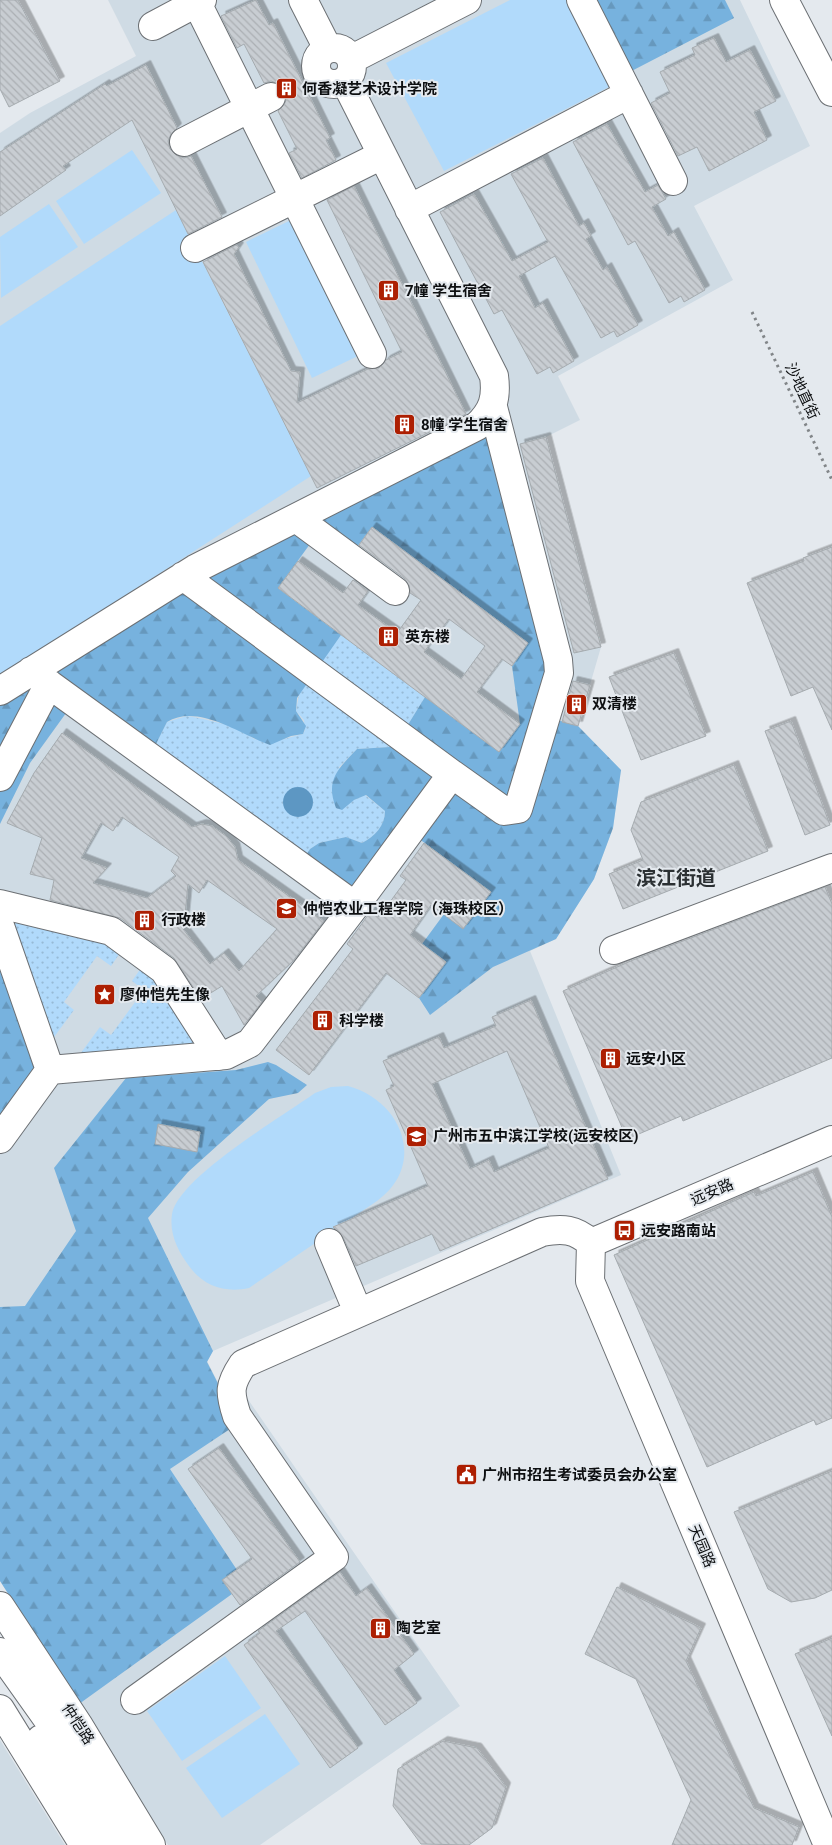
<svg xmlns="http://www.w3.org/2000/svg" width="832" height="1845" font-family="Roboto,'Noto Sans SC',sans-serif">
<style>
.built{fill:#cfdbe4}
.grass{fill:url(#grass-dots)}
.forest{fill:url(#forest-firs)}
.garden{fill:#b1dafb}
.water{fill:#5d97c3}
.building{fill:url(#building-back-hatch);stroke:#a5abaf;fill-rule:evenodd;filter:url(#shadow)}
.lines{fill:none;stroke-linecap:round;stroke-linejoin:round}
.minor-casing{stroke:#6c7074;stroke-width:30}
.major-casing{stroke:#6c7074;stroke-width:30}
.highway-casing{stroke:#6c7074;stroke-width:30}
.path{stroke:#818588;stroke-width:3;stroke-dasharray:2.5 4;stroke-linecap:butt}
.minor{stroke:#fff;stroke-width:28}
.major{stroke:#fff;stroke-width:28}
.highway{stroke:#fff;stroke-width:28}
.labels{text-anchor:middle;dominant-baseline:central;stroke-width:4;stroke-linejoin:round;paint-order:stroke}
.poi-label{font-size:15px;font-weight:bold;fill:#0d0f11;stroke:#e4e9ee;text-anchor:start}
.street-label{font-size:15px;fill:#0d0f11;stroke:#e4e9ee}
.district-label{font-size:20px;font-weight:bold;fill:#2b3033;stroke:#e4e9ee}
</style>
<defs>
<pattern id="grass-dots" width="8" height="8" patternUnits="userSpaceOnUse" patternTransform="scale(1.25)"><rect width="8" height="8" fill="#b1dafb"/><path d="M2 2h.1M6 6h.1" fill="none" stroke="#97bad6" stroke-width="1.8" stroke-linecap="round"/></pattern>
<pattern id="forest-firs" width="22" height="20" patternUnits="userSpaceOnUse" patternTransform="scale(1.25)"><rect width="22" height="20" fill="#77b2de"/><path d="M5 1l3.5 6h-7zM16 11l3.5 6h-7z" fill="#6698bd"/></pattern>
<pattern id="building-back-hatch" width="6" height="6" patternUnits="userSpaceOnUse" patternTransform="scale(1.25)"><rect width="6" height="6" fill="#c8cdd2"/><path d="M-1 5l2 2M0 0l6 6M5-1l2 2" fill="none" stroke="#abafb3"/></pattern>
<filter id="shadow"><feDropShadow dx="4.5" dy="-4.5" stdDeviation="0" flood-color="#0004"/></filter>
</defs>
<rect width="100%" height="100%" fill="#e4e9ee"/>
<path class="built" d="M108,0H740L810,146L694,206L733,280L558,376L580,420L546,437L601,647L578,726L621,770L613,828L594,879L556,939L530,951L621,1175L213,1351L207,1361L227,1400L247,1398L460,1706L260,1845H168L0,1581V133L30,113L136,56Z
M0,1740L65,1845H0Z"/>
<path class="grass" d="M341,635L425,697L401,736L390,747L357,749L339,767L354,800L365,795L385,811C385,826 375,836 362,843L346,837L319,843L310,849L299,865L146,754L156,744L167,722L187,716L203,719L236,727L254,739L277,741L303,734L305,730L304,720L296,711L300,690Z
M0,904L127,943L111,966L97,956L64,1002L74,1010L43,1052Z
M148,958L219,1056L69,1069L100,1027L111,1035L144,990L132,981Z"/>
<path class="forest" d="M581,0H725L734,18L620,77Z
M497,426L558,660L547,717L578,726L621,770L613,828L594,879L556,939L493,967L430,1015L419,998L446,962L422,944L444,914L490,892L410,832L355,906L299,865L310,849L319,843L346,837L362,843C375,836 385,826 385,811L366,795L354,800L342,810L336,808C325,780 338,769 357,749L390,747L401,736L425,697L498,751L520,724L512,666L528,643L372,527L354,551L312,520Z
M294,531L310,544L278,588L341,635L297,698L296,711L306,726L303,734L291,736L270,745C241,735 198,703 167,722L156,744L146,754L74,702L30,763L0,824V705L193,584Z
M0,963L36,1067L0,1116Z
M268,1062L276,1065L307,1085L298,1093L269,1099L188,1172L148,1218L213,1351L207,1362L227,1401L233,1427L170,1469L237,1570L223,1580L232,1594L79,1704L0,1581V1307L25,1306L76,1231L54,1168L126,1078L236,1070Z"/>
<path class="garden" d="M510,0H568L613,85L444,171L386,63Z
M132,150L161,193L84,244L56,201Z
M49,204L78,247L1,298L0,237Z
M176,210L311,476L0,676V326Z
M291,220L358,356L312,378L246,242Z
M348,1086C403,1101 427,1165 377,1201L249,1288C226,1293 204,1287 189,1266C178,1251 169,1234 172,1214C178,1178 283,1116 315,1093L331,1087Z
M225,1656L261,1708L182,1761L147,1711Z
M265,1714L300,1764L222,1818L186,1768Z"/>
<path class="water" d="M283 802a15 15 0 1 1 30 0a15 15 0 1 1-30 0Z"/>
<path class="building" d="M0,0H18L60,81L9,107L0,89Z
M256,0L269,25L273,23L302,81L330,138L326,140L336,160L302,178L289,153L297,149L278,111L284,105L287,98L285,90L279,84L271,81L264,83L244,44L237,48L221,16Z
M714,38L726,62L750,50L776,101L754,112L767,140L709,171L697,147L678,156L651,103L670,93L660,72L695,55L692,48Z
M146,65L177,128L171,134L168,141L170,149L176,155L184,158L191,156L222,217L188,234L132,120L63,166L66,170L0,216V152L105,84L107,86Z
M607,124L645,192L658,185L666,199L652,207L668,236L674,232L705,290L684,302L681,296L669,303L635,241L628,245L573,142Z
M543,158L579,226L584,223L591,236L586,239L603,270L607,267L638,325L617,337L614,331L601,338L555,256L519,276L535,308L543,303L574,361L553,373L550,367L537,374L502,310L494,314L440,212L474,194L512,261L548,242L511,174Z
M354,186L466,414L317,488L203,262L236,245L239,247L234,254L291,371L300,372L297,403L368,369L379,368L386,360L402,352L327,200Z
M546,437L601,647L574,653L520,444Z
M372,527L528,643L512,666L502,659L477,692L520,724L499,752L278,588L298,561L343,593L353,580L368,591L358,605L397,633L421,600L410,593L409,585L404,578L359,545ZM449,619L485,646L461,679L424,652Z
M832,547V730L813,687L791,696L747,583L804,561L803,558Z
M674,653L706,736L641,760L609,677Z
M573,681L590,685L578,726L562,722Z
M791,721L830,825L805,835L765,731Z
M62,733L192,827L202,824L212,826L226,836L235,847L238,860L324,921L293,961L256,996L262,1002L244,1025L222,986L201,999L174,958L120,918L50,900L54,880L30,874L42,838L7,823L34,773ZM122,817L179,857L171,871L176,876L147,898L93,883L107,868L81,858L101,823L113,831ZM207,880L277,929L239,971L224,953L210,964L180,925L185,915L188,884L199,893Z
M734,765L768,851L623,909L609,874L643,860L631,830L641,802Z
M424,843L491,892L463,929L431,905L410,935L446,962L419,998L386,973L309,1075L276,1050L353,949L347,944L371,911L379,917L406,880L400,876Z
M825,887L832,904V1058L683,1121L681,1116L627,1139L563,991L633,960Z
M531,1000L608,1179L440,1251L432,1234L356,1266L343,1237L333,1227L428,1186L386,1090L394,1086L383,1061L439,1037L444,1048L496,1026L492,1017ZM507,1051L549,1148L494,1172L489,1160L470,1169L432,1084Z
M158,1124L200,1132L197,1152L155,1144Z
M813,1172L832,1217V1418L816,1425L814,1420L707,1467L614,1255L754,1192L756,1196Z
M219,1448L300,1562L240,1605L222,1580L252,1559L188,1469Z
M832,1471V1590L815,1598L791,1602L768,1589L734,1512Z
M340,1572L356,1596L367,1588L414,1654L394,1670L417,1703L385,1725L305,1611L276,1631L358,1748L330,1768L244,1645L260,1633L258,1631Z
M617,1587L701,1628L686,1661L754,1808L799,1827L792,1845H672L691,1800L636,1679L585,1654Z
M832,1638V1736L795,1654Z
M443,1741L477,1748L506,1787L492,1828L469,1845L421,1844L393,1806L398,1769Z"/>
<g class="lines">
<defs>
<path id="minor" d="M303,0L328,49
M581,0L673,181
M784,0L832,92
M197,3L372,354
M153,26L202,0
M316 66a18 18 0 1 1 36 0a18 18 0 1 1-36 0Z
M352,59L467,0
M184,142L271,97
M409,209L629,94
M195,248L382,155
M296,518L395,591
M31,671L355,906
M0,691L195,569L477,426C493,411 497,398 494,376L345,81
M452,774L504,811L518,809L559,673L558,660L493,407
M0,777L49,684
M0,904L111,931L164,970L219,1056
M0,926L50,1070L0,1139
M614,950L832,868
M50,1070L226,1055L250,1043L355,906L452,774L183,576
M329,1243L358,1312
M591,1243L590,1281L828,1845
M591,1243L832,1140
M135,1700L334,1557L237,1416C229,1392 229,1385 243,1364L542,1232C563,1228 575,1229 591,1243"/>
<path id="major" d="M0,1606L79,1726L151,1845
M0,1709L84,1845"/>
<path id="highway" d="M0,1652L137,1845
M41,1739L108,1845"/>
</defs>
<use href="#minor" class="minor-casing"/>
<use href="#major" class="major-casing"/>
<use href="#highway" class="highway-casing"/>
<path class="path" d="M752,312L832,480"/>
<use href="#minor" class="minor"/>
<use href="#major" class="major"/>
<use href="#highway" class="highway"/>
</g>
<defs>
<symbol id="building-square" viewBox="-11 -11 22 22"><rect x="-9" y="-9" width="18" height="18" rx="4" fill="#ad1f02" stroke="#e4e9ee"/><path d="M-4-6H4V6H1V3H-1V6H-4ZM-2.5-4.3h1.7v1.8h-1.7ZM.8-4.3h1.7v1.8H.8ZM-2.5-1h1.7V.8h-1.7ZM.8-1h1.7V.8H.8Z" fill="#fff"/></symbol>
<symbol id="university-square" viewBox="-11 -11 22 22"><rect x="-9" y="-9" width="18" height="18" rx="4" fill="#ad1f02" stroke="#e4e9ee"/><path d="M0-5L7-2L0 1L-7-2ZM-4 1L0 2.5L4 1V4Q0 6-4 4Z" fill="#fff"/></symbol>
<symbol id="sight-square" viewBox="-11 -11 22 22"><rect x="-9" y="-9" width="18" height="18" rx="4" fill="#ad1f02" stroke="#e4e9ee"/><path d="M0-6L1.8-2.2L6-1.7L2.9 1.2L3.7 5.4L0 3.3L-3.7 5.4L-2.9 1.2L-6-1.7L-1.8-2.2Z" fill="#fff"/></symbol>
<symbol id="school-square" viewBox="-11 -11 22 22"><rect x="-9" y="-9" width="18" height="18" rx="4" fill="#ad1f02" stroke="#e4e9ee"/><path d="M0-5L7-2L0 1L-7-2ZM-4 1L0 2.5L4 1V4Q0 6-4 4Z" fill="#fff"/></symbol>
<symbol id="bus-square" viewBox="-11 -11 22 22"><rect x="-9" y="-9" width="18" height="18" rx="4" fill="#ad1f02" stroke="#e4e9ee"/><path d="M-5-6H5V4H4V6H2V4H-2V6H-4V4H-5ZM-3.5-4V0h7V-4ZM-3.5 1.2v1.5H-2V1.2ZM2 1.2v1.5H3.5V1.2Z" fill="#fff"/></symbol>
<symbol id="civic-square" viewBox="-11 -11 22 22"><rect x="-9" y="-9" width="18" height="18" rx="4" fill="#ad1f02" stroke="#e4e9ee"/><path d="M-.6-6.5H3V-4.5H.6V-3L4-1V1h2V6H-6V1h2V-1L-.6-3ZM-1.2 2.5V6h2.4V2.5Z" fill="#fff"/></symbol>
</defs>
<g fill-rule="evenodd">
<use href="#building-square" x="274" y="76" width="25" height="25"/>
<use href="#building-square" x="376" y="278" width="25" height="25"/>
<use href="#building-square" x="392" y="412" width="25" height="25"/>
<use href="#building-square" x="376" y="624" width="25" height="25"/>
<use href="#building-square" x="564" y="692" width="25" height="25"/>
<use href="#university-square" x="274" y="896" width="25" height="25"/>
<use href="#building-square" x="132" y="908" width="25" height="25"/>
<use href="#sight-square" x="92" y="982" width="25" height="25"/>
<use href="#building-square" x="310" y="1008" width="25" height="25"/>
<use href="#building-square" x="598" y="1046" width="25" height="25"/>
<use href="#school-square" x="404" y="1124" width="25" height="25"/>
<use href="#bus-square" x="612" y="1218" width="25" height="25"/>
<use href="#civic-square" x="454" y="1462" width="25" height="25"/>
<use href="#building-square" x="368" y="1616" width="25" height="25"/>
</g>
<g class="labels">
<g class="poi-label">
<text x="302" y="89">何香凝艺术设计学院</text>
<text x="405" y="291">7幢 学生宿舍</text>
<text x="421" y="425">8幢 学生宿舍</text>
<text x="405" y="637">英东楼</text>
<text x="592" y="704">双清楼</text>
<text x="303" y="909">仲恺农业工程学院（海珠校区）</text>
<text x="161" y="920">行政楼</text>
<text x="120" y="995">廖仲恺先生像</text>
<text x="339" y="1021">科学楼</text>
<text x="626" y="1059">远安小区</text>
<text x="433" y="1136">广州市五中滨江学校(远安校区)</text>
<text x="641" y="1231">远安路南站</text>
<text x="482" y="1475">广州市招生考试委员会办公室</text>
<text x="396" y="1628">陶艺室</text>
</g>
<g class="street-label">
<text transform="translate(802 391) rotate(65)">沙地直街</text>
<text transform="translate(712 1192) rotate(-23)">远安路</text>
<text transform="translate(702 1546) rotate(67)">天园路</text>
<text transform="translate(78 1724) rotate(57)">仲恺路</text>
</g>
<g class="district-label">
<text x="676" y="878">滨江街道</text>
</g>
</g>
</svg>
